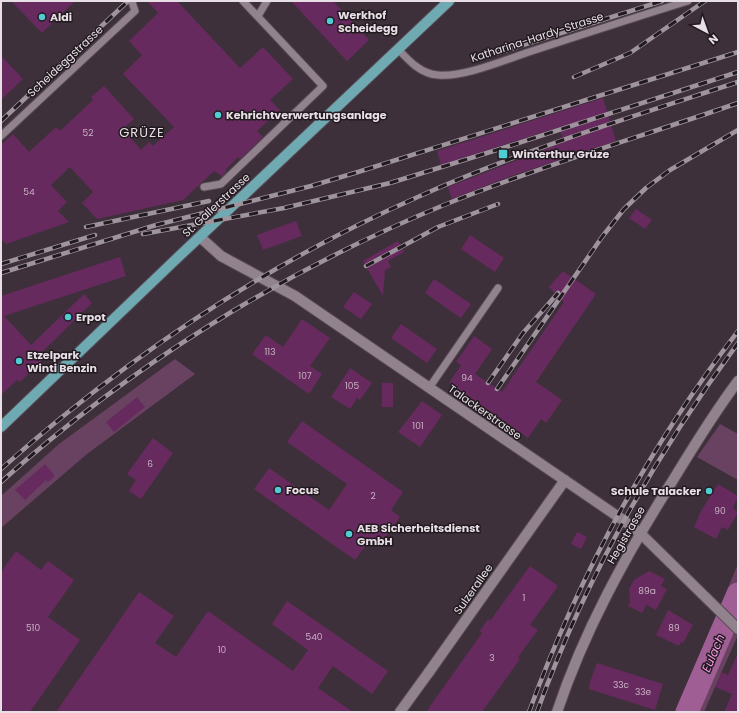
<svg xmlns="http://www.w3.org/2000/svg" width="739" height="713" font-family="Poppins,sans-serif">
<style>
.green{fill:#694261}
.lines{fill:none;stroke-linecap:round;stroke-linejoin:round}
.river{stroke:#9f5e94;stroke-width:23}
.building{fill:#672a5e}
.lane-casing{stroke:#574c55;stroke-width:9}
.street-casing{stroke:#574c55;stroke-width:12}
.secondary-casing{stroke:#574c55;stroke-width:12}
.primary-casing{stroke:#574c55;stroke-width:12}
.lane{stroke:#92828e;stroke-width:7}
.street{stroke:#92828e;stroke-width:10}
.secondary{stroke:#92828e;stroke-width:10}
.primary{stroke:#6fa9b2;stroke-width:10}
.rail-casing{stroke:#9f949d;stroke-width:4.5}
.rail{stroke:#211a1f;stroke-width:3;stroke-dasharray:9;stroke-linecap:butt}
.poi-dot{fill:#51ccd3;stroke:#211a1f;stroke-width:1.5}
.labels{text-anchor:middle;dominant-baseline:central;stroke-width:3;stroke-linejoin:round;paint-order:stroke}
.number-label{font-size:9px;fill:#c8b2c4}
.poi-label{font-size:11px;font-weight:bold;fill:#e8dfe6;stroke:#211a1f;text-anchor:start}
.street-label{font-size:11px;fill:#e8dfe6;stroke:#211a1f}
.water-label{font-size:12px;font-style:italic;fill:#f69ce6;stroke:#211a1f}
.quarter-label{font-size:13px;letter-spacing:1px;fill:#e8dfe6;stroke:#211a1f}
</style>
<rect width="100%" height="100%" fill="#3e303b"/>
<path class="green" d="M175,359L195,374L87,454L1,528V496L59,444Z
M720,424L738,434V480L697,457Z
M738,564V635L704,712H675Z"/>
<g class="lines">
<path class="river" d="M687,712L738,594"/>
</g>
<path class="building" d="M11,1H75L42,33Z
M147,1H177L240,68L263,47L293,79L270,100L280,110L257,131L263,137L240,159L238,157L226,169V172L222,176L214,171L183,200L97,219L82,203L93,192L70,167L51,185L67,202L58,211L69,222L6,244L1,239V145L13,134L29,152L56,127L60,131L93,100L91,97L104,86L134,119L123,129L141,150L149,142L153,146L174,127L123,74L142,55L129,41L158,13Z
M291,1H333L369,40L347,61Z
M1,56L23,79L1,100Z
M603,98L616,141L511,176L452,199L448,187L564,142L559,127L441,165L437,151Z
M636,209L652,220L645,229L629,218Z
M296,221L302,236L263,250L257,235Z
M470,235L504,258L495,272L461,249Z
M398,241L404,252L388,261L391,267L385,270L383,296L363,261Z
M120,257L126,276L4,316L31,345L84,294L92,303L37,357L42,361L20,382L17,380L1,395V296Z
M563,271L596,294L536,382L562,400L546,423L541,419L528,438L449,383L461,365L456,362L474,336L492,349L475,374L502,392L564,302L549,287Z
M434,279L471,304L461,318L425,293Z
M354,292L372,304L361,319L343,307Z
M302,319L330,338L310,366L322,374L309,394L252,354L266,335L283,347Z
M401,324L437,349L427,363L391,338Z
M350,368L372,383L360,400L357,398L350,409L331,397Z
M382,383H393V407H382Z
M137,397L145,407L114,432L106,422Z
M422,401L442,415L420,447L398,432Z
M302,421L403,492L391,510L400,517L380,545L371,538L355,560L254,489L269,468L329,510L347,484L287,442Z
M153,438L173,453L141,499L129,491L136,480L127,474Z
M45,464L55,476L48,482L46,480L25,500L15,490Z
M718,484L738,496L733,508L738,512L728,530L722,527L716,539L694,527L701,511Z
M577,532L587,537L581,549L571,544Z
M16,551L41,570L48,561L74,580L48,617L80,640L30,712H6L1,708V572Z
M530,566L558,586L530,625L538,630L518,657L520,659L482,712H426L482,633L480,631L488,619L490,621Z
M649,571L665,579L661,586L667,589L656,610L646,605L642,613L628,606L630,602L629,589L634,580Z
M139,592L174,616L155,643L176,657L208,611L293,671L308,650L272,624L287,601L388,671L372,694L333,666L318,688L353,712H56Z
M668,610L693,625L683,643L681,642L679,646L656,635Z
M738,653V712H724L732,694L715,687L722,672L728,675Z
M597,663L663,684L655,710L589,689L590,682Z"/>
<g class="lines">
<defs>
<path id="lane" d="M258,16L267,1
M398,49C409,61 421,74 438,75C463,78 507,59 532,51C584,34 636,17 688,1
M1,136L135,11L132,2L133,1
M204,187L221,184L323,86L243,1
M429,388L498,288"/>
<path id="street" d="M200,237L221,256L295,296L623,520L640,533L738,629
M429,672L565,480
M557,712C584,631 625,557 670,485C692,449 713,414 738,381"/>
<path id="secondary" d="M400,712L429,672"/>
<path id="primary" d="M1,427L173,262L449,1"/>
</defs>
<use href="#lane" class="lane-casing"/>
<use href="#street" class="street-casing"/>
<use href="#secondary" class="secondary-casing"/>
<use href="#primary" class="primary-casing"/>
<use href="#lane" class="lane"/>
<use href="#street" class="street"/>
<use href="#secondary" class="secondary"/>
<use href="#primary" class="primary"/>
<defs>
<path id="rail" d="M498,53L662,1
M574,77L630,53L705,1
M1,121L128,1
M86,227L209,201
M143,234L284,208L390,183L503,148L738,72
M1,264L95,235
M366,266L438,227L498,204
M1,273L156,225L311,186L358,172L738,52
M488,383L523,333L558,293
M497,389L602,237L624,209L646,188L670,170L738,130
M1,469C126,358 267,263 420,196C523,150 631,117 738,82
M1,482C130,366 283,271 444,205C541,166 640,137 738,103
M529,712C579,575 649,447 738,331
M537,712C585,579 654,457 738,343"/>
</defs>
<use href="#rail" class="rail-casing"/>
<use href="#rail" class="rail"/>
</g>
<g class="poi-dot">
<circle cx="42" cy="17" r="4"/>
<circle cx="330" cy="21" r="4"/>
<circle cx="218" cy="115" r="4"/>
<rect x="498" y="149" width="10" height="10" rx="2"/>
<circle cx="68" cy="317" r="4"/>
<circle cx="19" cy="361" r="4"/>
<circle cx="278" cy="490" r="4"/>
<circle cx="709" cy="491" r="4"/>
<circle cx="349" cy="534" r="4"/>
</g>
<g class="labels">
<g class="number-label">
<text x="88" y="133">52</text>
<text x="29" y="192">54</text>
<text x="270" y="352">113</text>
<text x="305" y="376">107</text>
<text x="467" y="378">94</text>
<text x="352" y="386">105</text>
<text x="418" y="426">101</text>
<text x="150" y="464">6</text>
<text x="373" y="496">2</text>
<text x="720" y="511">90</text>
<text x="647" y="591">89a</text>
<text x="524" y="598">1</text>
<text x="33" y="628">510</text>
<text x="674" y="628">89</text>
<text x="314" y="637">540</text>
<text x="222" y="650">10</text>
<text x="492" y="658">3</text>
<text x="621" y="685">33c</text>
<text x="643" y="692">33e</text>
</g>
<g class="poi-label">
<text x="338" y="15">Werkhof<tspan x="338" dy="13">Scheidegg</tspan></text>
<text x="50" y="17">Aldi</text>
<text x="226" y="115">Kehrichtverwertungsanlage</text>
<text x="512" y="154">Winterthur Grüze</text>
<text x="76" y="317">Erpot</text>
<text x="27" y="355">Etzelpark<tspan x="27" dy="13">Winti Benzin</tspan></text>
<text x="286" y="490">Focus</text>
<text x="701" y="491" text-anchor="end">Schule Talacker</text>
<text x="357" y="528">AEB Sicherheitsdienst<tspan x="357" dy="13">GmbH</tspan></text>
</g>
<g class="street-label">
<text transform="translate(537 37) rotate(-18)">Katharina-Hardy-Strasse</text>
<text transform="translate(65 61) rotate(-43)">Scheideggstrasse</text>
<text transform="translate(216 205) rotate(-43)">St. Gallerstrasse</text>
<text transform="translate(485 412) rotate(35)">Talackerstrasse</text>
<text transform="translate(626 535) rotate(-60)">Hegistrasse</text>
<text transform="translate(473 589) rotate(-55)">Sulzerallee</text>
</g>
<g class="water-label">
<text transform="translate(713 653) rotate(-67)">Eulach</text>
</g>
<g class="quarter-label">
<text x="142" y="132">GRÜZE</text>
</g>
</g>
<rect width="739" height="713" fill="none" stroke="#e8dfe6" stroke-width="4"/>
<g transform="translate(707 32) rotate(139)" stroke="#211a1f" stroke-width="3" paint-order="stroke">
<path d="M0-3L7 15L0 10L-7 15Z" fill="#e8dfe6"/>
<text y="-6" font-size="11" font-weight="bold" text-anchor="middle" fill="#e8dfe6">N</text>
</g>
</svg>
